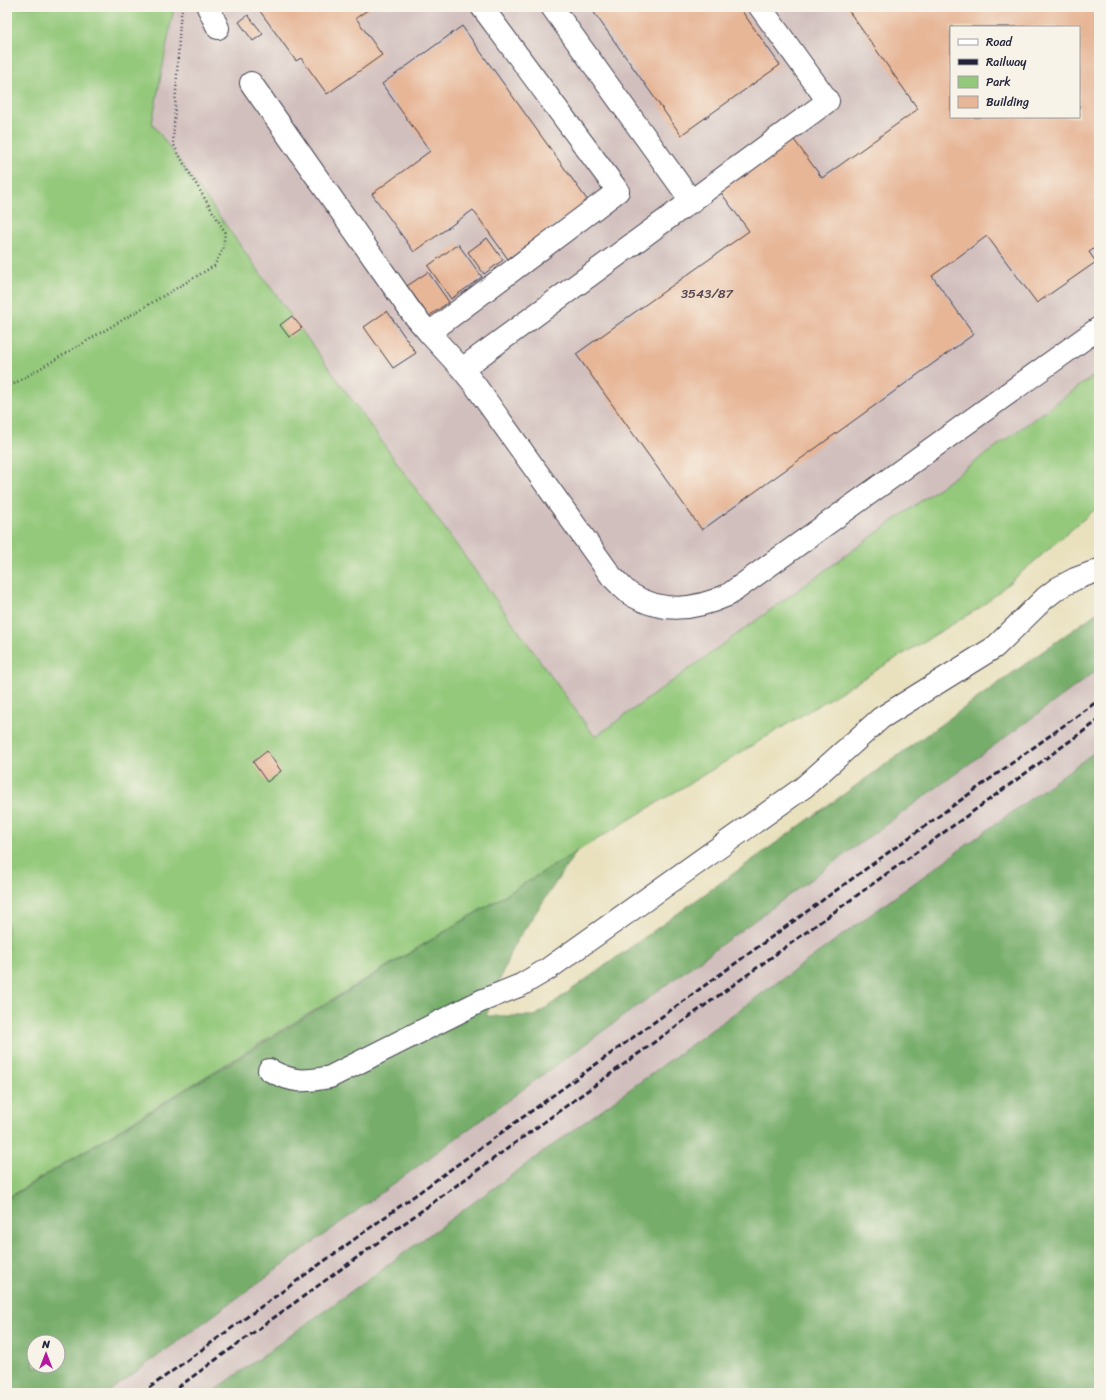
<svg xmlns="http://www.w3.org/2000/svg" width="1106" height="1400" font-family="Sriracha,sans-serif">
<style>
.industrial{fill:#d1bfbd;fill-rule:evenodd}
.green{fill:#94c97b;stroke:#5b765b}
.forest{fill:#77ad6b;stroke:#4c6853;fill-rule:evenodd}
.building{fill:#e7b697;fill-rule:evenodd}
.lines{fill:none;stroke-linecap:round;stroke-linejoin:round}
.minor-casing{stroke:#403f4f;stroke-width:24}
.path{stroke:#403f4f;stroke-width:2.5;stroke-dasharray:1 3;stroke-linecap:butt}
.minor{stroke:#fff;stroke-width:22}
.rail{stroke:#22223b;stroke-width:3;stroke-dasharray:6 3;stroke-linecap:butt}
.labels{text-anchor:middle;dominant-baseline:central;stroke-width:3;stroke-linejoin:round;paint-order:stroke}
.number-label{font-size:13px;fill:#534752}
</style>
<rect width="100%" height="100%" fill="#f7f3e8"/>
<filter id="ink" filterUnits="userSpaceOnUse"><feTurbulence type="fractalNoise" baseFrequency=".025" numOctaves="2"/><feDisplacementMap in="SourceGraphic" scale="8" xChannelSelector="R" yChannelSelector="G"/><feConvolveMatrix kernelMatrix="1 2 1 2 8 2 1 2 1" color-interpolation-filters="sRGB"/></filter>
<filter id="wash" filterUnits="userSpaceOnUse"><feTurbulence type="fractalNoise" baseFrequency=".012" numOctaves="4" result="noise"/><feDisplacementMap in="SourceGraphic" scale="16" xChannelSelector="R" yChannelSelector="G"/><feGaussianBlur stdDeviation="0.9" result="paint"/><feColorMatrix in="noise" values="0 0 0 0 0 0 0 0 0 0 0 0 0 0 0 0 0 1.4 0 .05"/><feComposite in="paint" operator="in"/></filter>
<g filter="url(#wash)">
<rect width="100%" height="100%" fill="#e9e1be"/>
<path class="industrial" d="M174,7H1099V372L595,737L152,123ZM951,27H1079V117H951Z
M1099,669V749L211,1393H107Z"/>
<path class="green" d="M7,7H174L152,123L595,737L1099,372V506L981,607L285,1028L7,1198Z"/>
<path class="forest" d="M1099,611V669L107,1393H7V1199L576,852L512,948L486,1016H535ZM34,1342H58V1366H34Z
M1099,749V1393H211Z"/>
<g id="blocks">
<path class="building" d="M257,7H372L356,18L382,55L327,94L301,58L296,61Z
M590,7H739L780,65L681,135Z
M846,7H1099V245L1089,252L1096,262L1037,303L987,236L932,276L974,334L702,530L576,354L749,231L719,190L792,137L822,178L918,109ZM951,27H1079V117H951Z
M248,15L263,34L253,41L239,22Z
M462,26L588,201L508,259L473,210L414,252L372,194L430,151L382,84Z
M487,238L503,260L484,274L468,252Z
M458,244L482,277L451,299L428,266Z
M428,272L449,302L429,316L407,286Z
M387,311L416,353L393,368L364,327Z
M292,316L302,328L289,337L280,325Z
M267,751L281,771L267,782L253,762Z"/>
</g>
</g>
<g filter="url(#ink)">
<use href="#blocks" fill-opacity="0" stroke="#403f4f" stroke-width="1"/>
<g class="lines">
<defs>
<path id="minor" d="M208,7L218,28
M552,7L692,202
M760,7L828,101L462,369L475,385L612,577C618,582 623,589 630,594C663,614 694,610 728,595L1099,328
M251,83L412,313L429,333
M462,369L429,333L618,191L482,7
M269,1070C294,1083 303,1082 330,1077L481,1001L521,985L548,969L804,787L881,718L995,647L1045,598L1058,588L1075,579L1099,570"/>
</defs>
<use href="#minor" class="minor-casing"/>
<path class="path" d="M7,388L214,266L223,249L225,232L184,164L173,143L180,21L182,9"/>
<use href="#minor" class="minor"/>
<path class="rail" d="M142,1393L1099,700
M170,1393L1099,720"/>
</g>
</g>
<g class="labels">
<g class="number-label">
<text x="707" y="293">3543/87</text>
</g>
</g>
<rect width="1106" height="1400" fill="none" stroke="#f7f3e8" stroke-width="24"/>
<rect x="950" y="26" width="130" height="92" fill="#f7f3e8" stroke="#a29fa3"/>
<rect x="958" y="39" width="20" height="6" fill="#ffffff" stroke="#a29fa3"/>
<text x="986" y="46" font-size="12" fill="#22223b">Road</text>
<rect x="958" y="59" width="20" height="6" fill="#22223b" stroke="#a29fa3"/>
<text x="986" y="66" font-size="12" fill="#22223b">Railway</text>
<rect x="958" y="76" width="20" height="12" fill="#94c97b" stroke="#a29fa3"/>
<text x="986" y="86" font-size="12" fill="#22223b">Park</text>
<rect x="958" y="96" width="20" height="12" fill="#e7b697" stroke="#a29fa3"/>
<text x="986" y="106" font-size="12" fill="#22223b">Building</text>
<g transform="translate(46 1354)"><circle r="19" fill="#f7f3e8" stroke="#a29fa3"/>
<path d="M0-3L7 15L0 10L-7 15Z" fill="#b5179e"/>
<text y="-6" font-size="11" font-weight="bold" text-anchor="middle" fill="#22223b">N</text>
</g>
</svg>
